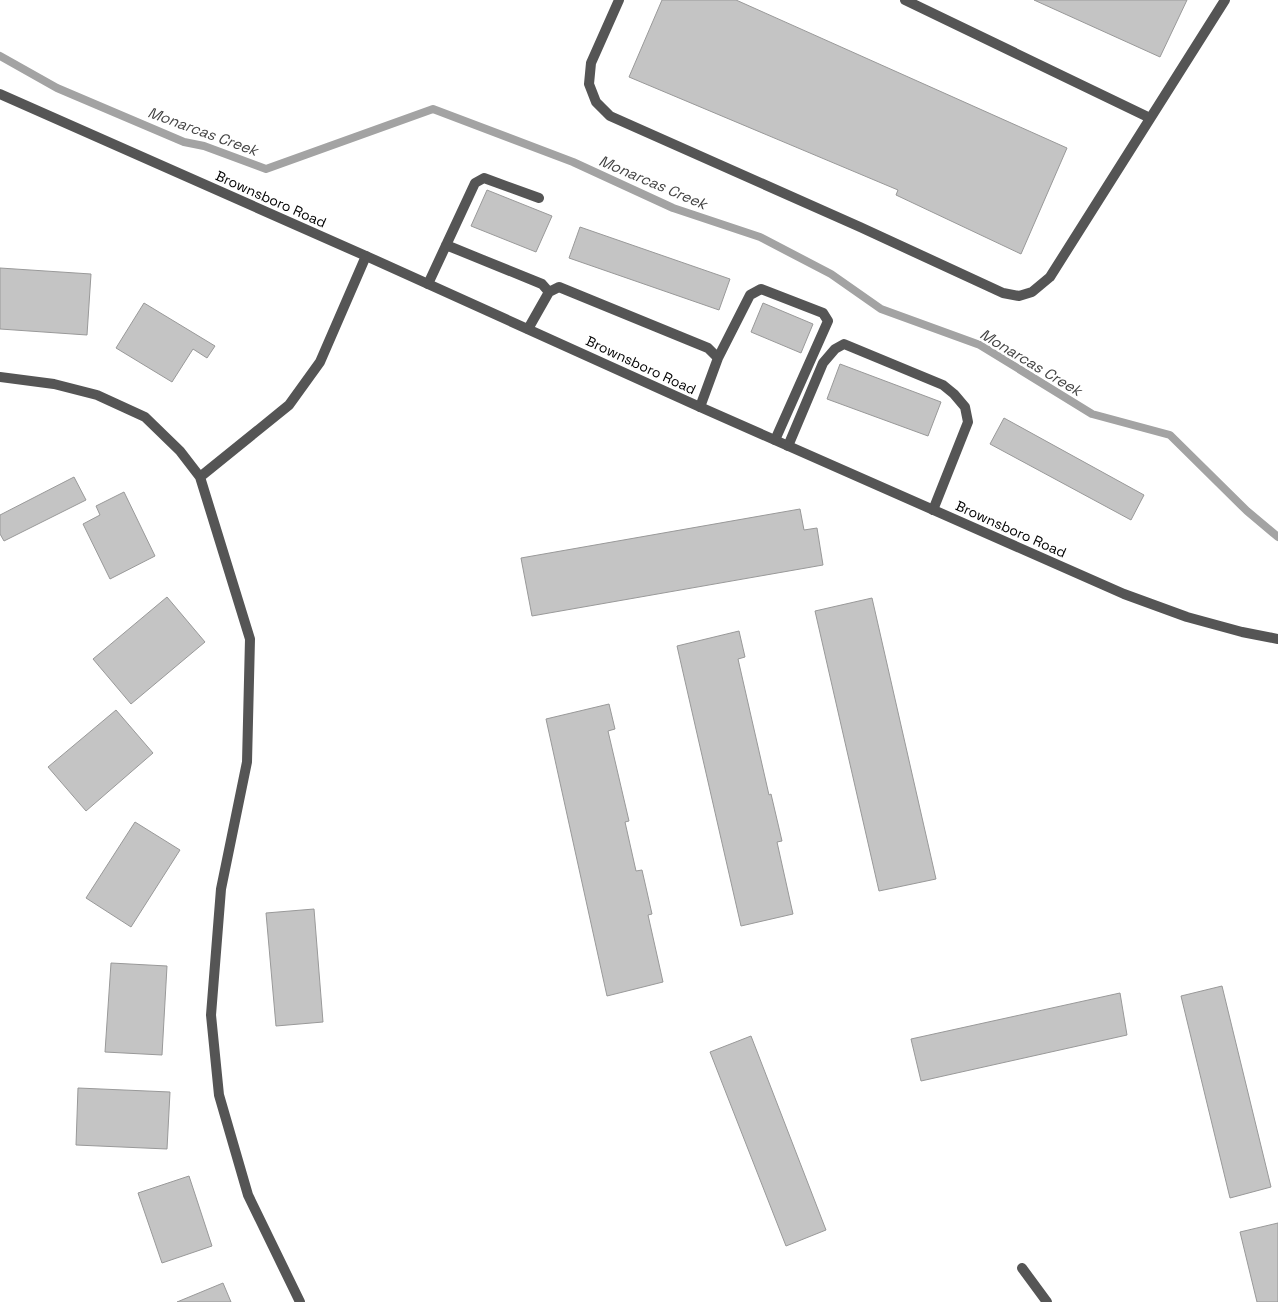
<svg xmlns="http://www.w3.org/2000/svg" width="1278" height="1302" font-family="'Space Grotesk',sans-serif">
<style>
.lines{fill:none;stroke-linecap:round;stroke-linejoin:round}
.stream{stroke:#a3a3a3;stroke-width:8}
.building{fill:#c4c4c4;stroke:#999}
.service{stroke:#555;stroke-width:10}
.minor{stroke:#555;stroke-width:10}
.labels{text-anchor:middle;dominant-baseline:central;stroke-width:5;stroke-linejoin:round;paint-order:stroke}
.street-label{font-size:14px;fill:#000;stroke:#fff}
.water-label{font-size:15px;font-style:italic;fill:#444;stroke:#fff}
</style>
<rect width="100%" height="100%" fill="#fff"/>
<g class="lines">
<path class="stream" d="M0,56L57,88L184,142L204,146L266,169L433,109L573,162L673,208L760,237L831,274L881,309L980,345L1092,414L1170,435L1247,511L1278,537"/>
</g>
<path class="building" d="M662,0H736L1067,148L1021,254L896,195L898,190L629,77Z
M1034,0H1187L1160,57Z
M487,190L552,216L536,252L471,226Z
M580,227L730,279L719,310L569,258Z
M0,268L91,274L87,335L0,329Z
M144,303L215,346L207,358L193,349L172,382L116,348Z
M763,303L813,324L801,353L751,332Z
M840,364L941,402L928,436L827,399Z
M1004,418L1144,495L1131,520L990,444Z
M74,477L86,500L4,541L0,534V515Z
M124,492L155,556L110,579L83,524L100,515L96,506Z
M800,509L804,530L817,528L823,565L532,616L521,558Z
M167,597L205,642L131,704L93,659Z
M872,598L936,879L879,891L815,611Z
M739,631L745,657L738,659L769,795L771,794L782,841L777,842L793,914L741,926L677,646Z
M609,704L615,729L608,731L629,821L625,822L636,871L642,870L652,914L648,915L663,982L607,996L546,719Z
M116,710L153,753L86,811L48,767Z
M135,822L180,850L131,927L86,898Z
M314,909L323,1022L276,1026L266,913Z
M111,963L167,966L162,1055L105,1052Z
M1222,986L1271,1187L1230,1198L1181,996Z
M1120,993L1127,1035L921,1081L911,1039Z
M751,1036L826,1230L786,1246L710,1052Z
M78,1088L170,1092L167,1149L76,1145Z
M189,1176L212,1246L162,1263L138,1193Z
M1278,1223V1302H1257L1240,1232Z
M223,1283L231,1302H177Z"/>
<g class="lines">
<path class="service" d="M619,0L591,63L589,84L596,102L610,116L860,227L1003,293L1019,296L1032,292L1050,277L1225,0
M905,0L1150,118
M446,245L542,284L549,292
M428,284L475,183L484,178L539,198
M528,329L549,292L559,287L708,348L718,358L700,407
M718,358L750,295L761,289L823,313L828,321L775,440
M0,377L54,384L97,395L145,417L180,451L200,477L250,639L247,762L221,889L211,1015L219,1095L248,1195L300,1302
M788,446L823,363L835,349L844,344L943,385L954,394L965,407L968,422L933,510
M200,477L289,405L320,362L366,256"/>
<path class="minor" d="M0,94L366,256L700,407L1124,594L1187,617L1242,632L1278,639
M1022,1268L1047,1302"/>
</g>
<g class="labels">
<g class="street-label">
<text transform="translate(271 199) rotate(24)">Brownsboro Road</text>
<text transform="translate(641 365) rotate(25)">Brownsboro Road</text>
<text transform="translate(1011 529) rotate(24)">Brownsboro Road</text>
</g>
<g class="water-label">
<text transform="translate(203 131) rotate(20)">Monarcas Creek</text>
<text transform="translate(653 182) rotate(23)">Monarcas Creek</text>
<text transform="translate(1031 362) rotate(31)">Monarcas Creek</text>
</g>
</g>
</svg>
